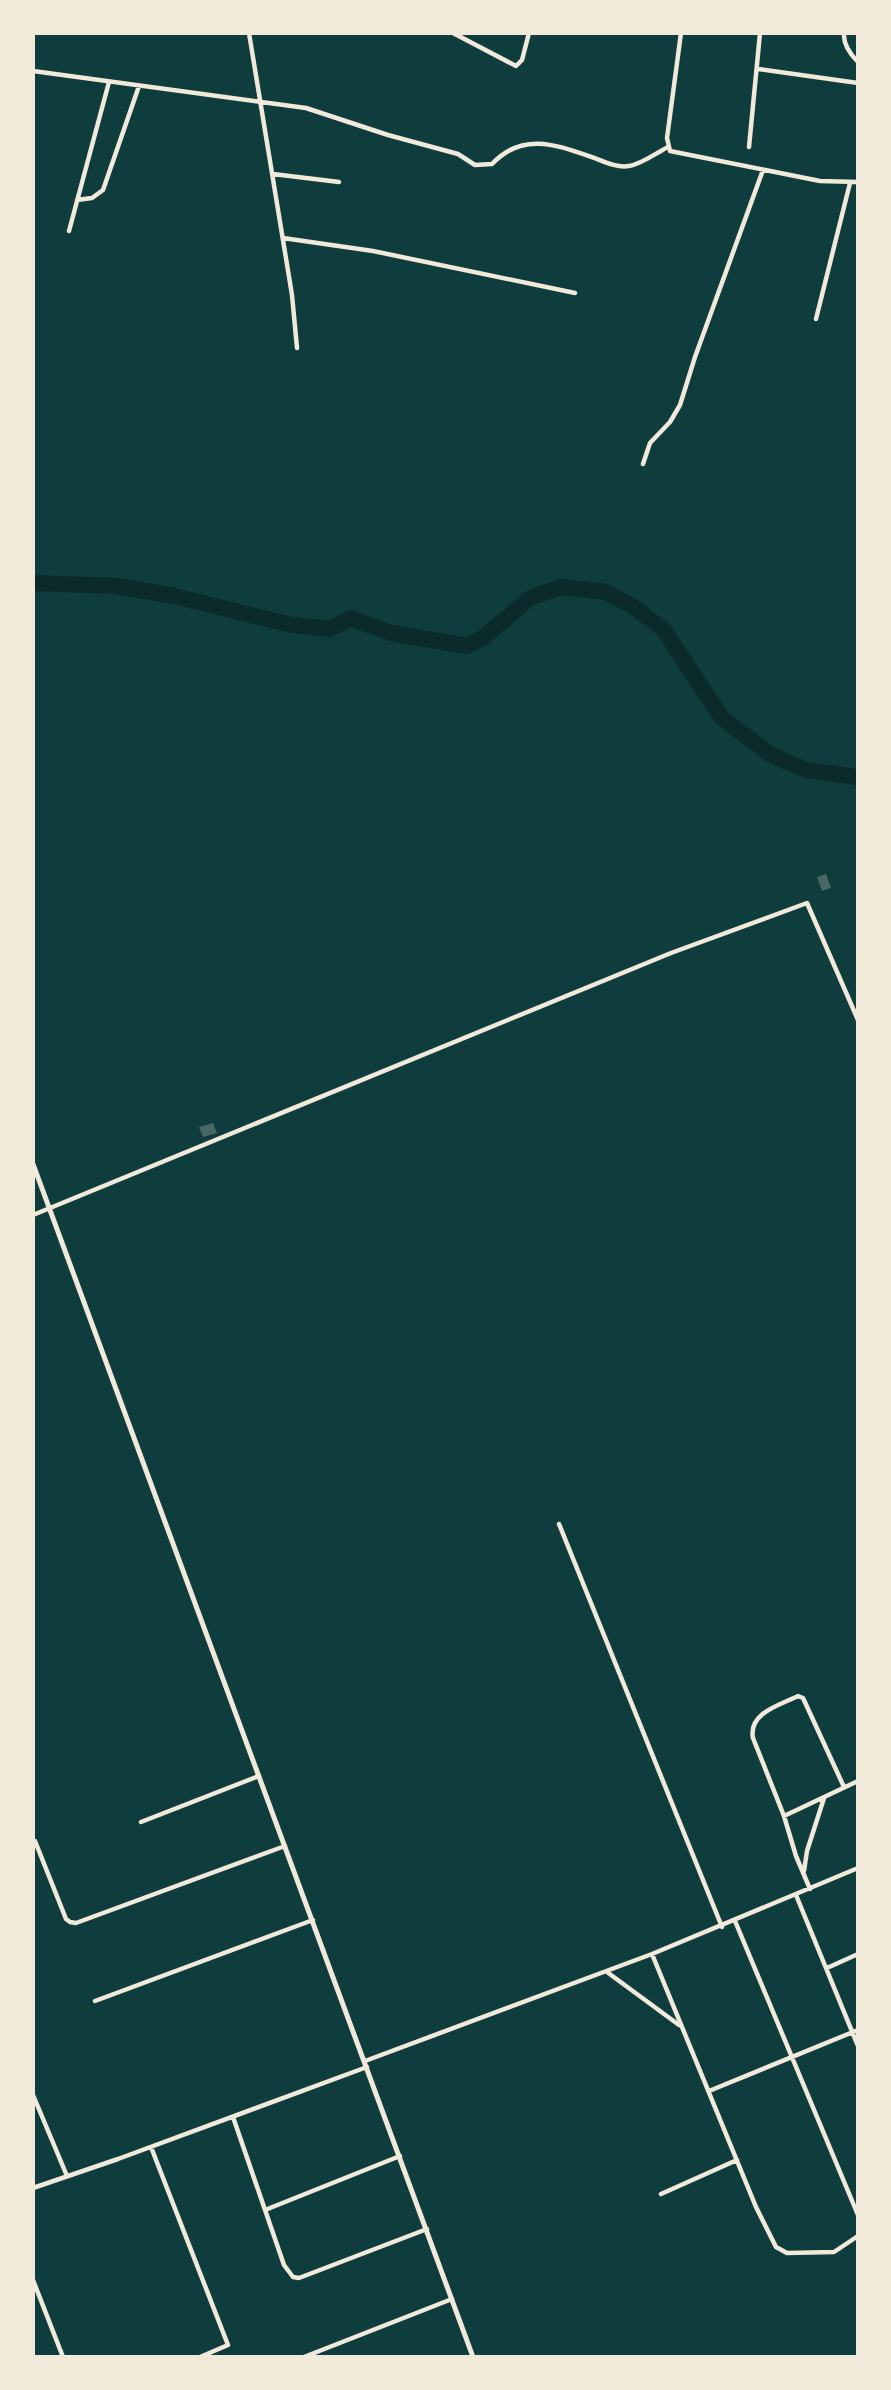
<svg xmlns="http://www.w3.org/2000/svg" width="891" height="2390" font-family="'Fira Sans Condensed',sans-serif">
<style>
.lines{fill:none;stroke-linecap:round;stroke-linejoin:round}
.river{stroke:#0a2a2b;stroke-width:16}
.building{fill:#486865}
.minor{stroke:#f1e9da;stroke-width:4.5}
.tertiary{stroke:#f1e9da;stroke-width:5}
</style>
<rect width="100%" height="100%" fill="#0f3d3e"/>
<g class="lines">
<path class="river" d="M33,583L117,586L174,596L292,625L330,629L350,618L391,633L467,646L484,637L530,598L561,587L606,592L634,607L664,630L722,718L770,754L805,770L858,777"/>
</g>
<path class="building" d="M826,874L831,888L822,891L817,877Z
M213,1123L217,1133L203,1137L199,1127Z"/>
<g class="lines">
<path class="minor" d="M249,33L292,295L297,348
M453,33L516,66L522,60L529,33
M681,33L667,138L670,151L820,181L858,182
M844,33C843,45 850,54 858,62
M758,69L858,83
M33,71L306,108L388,135L458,154L475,165L492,164C524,130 559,146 597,159C607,163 619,168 629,166C642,164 656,153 668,147
M749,147L760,33
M273,174L339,182
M77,200L92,198L103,190L139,86
M69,231L109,82
M283,238L373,251L575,293
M816,319L850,183
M643,464L650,443L670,422L680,405L695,357L763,170
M33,1215L671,953L807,903L858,1020
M559,1524L722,1927
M784,1816L858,1781
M141,1822L259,1776
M35,1841L66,1919L70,1922L76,1923L285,1846
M804,1871L807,1851L824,1798
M810,1889L796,1856L784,1816L753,1738C748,1713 780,1705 798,1696L803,1698L844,1787
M796,1895L858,2046
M735,1921L858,2215
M652,1954L756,2207L776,2247L787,2253L834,2252L858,2236
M827,1968L858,1954
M607,1972L679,2025
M95,2001L313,1920
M365,2061L652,1954L858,1868
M709,2091L858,2030
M33,2095L67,2176
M233,2117L284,2265L293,2277L299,2278L427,2229
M151,2147L228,2345L200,2357
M33,2188L118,2159L367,2067
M661,2194L737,2160
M265,2210L400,2156
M33,2280L63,2357
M304,2357L452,2299"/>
<path class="tertiary" d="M33,1164L473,2357"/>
</g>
<rect width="891" height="2390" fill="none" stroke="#f1e9da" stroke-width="70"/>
</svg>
